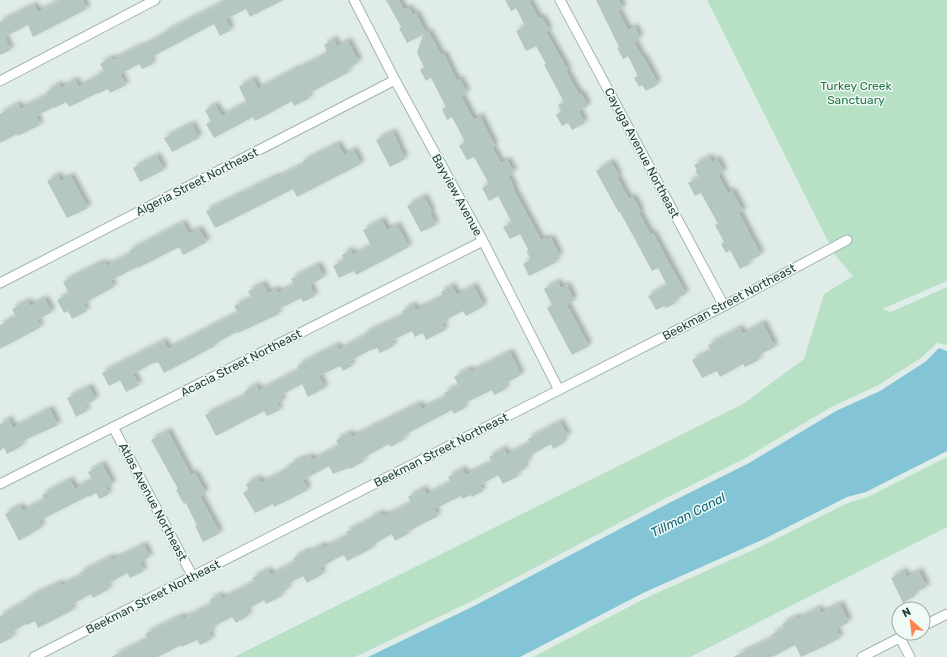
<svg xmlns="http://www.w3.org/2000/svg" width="947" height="657" font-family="Rubik,sans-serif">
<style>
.green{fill:#b7e0c5}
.water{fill:#83c4d6}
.building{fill:#b5c7c1;filter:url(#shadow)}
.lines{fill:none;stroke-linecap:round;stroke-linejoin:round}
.street-casing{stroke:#a2b4b0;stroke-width:11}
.street{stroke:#fff;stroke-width:9}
.labels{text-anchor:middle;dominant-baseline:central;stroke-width:3;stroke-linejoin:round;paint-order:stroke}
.park-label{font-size:12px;fill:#26794b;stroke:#f1f9f5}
.street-label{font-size:12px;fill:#1f3e38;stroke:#f1f9f5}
.water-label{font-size:13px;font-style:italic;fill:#15677f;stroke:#f1f9f5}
</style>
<defs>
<filter id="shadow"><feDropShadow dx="3.5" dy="-3.5" stdDeviation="2" flood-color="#0004"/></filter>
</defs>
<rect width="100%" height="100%" fill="#e0ece8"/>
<path class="green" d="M707,0H947V281L882,309L891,312L947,287V345L937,343L921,358L877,386L833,406L747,457L664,499L472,601L355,657H234L743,404L804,359L824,294L853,276L835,255Z
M947,457V527L690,657H533L646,598L766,544L850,502L868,497Z"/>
<path class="water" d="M939,348L947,351V451L866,492L847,497L764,539L643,593L520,657H368L474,606L667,504L749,463L836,411L880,391L925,362Z"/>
<path class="building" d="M62,0H83L87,9L33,37L28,25L4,37L11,50L0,55V22L34,5L38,12Z
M228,0H283L250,17L246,9L226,19L231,30L220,36L214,24L210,26L150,58L153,64L142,69L139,64L120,74L126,85L110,93L108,89L97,94V93L69,107L66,102L55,108L54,107L36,116L40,125L18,136L17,134L0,143V114L18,104L21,109L48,95L46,92L59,84L61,88L75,80L79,87L97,77L96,76L104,71L100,64L111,58L113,60L140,46L141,47L165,34L164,33Z
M386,0H399L404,10L409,8L413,15L416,13L426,33L407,43L399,28L401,27Z
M505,0H531L529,1L539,19L542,17L549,30L546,32L568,70L566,71L579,94L581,93L588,106L579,111L585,123L572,130L568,123L562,126L556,115L561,111L558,105L564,102L544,65L546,64L536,46L526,51L516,31L525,26L516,8L511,11Z
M596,0H619L623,8L618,11L628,30L635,27L640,38L634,42L643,58L644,57L658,84L646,91L642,85L639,87L634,78L638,76L628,56L623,59L617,48L619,47Z
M429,32L441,55L444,54L457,81L460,79L467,93L461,96L474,120L480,116L495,146L492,147L501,163L507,160L514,172L508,176L514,187L513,188L541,240L545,238L546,240L551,238L560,256L555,258L557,262L529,276L523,264L531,260L527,252L528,249L520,234L510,239L503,227L512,223L498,196L489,201L482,188L489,184L474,157L467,160L459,146L465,142L452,117L447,120L442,109L446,107L431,78L426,81L420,70L424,67L417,53L423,35Z
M334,39L337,47L348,41L359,62L347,69L349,72L308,94L310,98L294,106L292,101L255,121L253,117L214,138L206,124L211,122L205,110L215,105L222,116L247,103L239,87L253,79L258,89L296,69V70L325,55L324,53L327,51L324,45Z
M192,124L199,138L172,152L164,138Z
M393,132L405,159L390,167L376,140Z
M338,144L344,155L354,150L361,164L297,197L293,189L215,228L206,211L275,177L276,178L301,166L303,164L302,162Z
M157,156L164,170L140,182L133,168Z
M709,157L712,162L717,159L724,172L718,175L728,193L732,191L743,211L739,213L761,255L748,261L750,264L740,269L730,250L726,253L721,244L724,242L715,225L718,224L701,193L695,196L688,183L699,177L695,171L697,170L694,165Z
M611,162L619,176L617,177L629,199L633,197L641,212L639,213L651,235L653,233L686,294L674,300L676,303L666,308L664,306L656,310L648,296L667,285L658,268L652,271L631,232L620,212L619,213L596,171Z
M58,175L61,181L71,176L88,208L67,218L47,181Z
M424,197L432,212L430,213L436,225L421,232L407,206Z
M382,220L387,230L397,225L409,247L356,275L354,271L339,278L333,266L344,260L342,255L350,250L353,255L371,246L363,230Z
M183,223L189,234L199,229L207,242L183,255L179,247L138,268L137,267L110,281L114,287L83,304L87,311L72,319L68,311L64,313L57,300L69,294L63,282L101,263L102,265L105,263L107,266L130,254L129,251Z
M318,265L324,277L310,285L315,296L303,302L301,298L277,310L279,314L238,333L237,332L214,344L215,346L164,373L158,362L151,364L133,374L139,385L126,392L120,380L109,386L102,373L164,341L168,349L238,313L234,306L252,298L248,291L263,284L268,293L276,289L278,293L294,285L291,279Z
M558,282L561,288L567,285L574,300L569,303V304L567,305L589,346L572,355L547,308L552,305L544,289Z
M452,286L457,295L474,286L484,306L466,316L463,311L445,320L446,322L442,324L445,330L426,340L423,333L415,337L412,331L391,341L394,346L380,353L377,348L372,350V349L350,361L352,366L343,371L340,366L319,376L325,388L308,397L302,384L280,396L283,401L277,404L280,410L267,416L264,411L216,436L205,415L245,396L244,392L256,385L259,391L299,370L297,366L337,345L339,350L365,336L364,334L404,315L402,311L413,305L416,310L443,297L441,292Z
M45,299L52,312L37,320L41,327L0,349V325L16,317L12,309L28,301L30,306Z
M763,323L775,347L757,356L759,360L745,367L743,364L720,377L717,371L702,378L692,360L711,351L708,345L740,328L743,334Z
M510,352L521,375L504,384L506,389L494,395L492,390L463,404L465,408L454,414L452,410L425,424L403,436L405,439L391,447L389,444L363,458L364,461L350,469L348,468L333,474L329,466L303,480L308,490L274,507L273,504L255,513L243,493L249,490L246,484L258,478L261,483L284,472V470L291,466L290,464L303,458L304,460L310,456L313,460L339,446L336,440L350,433L352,437L419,404L422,409L446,397L444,393L459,386L454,377L469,369L471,372Z
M89,387L96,399L84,406L87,411L76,417L67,398Z
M50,409L58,425L21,442L22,446L7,454L4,448L0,451V424L9,419L13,428Z
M560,422L568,436L562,439L564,443L553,449L551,444L527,457L529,461L523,464L526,468L517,473L518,476L503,484L498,475L480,485L483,491L472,497L471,495L462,499L461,496L434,509L438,516L407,532L408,534L395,541L392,534L372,545L373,548L347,561L344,555L339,557L320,568L323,574L307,583L303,576L286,585L288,589L280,593L282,596L266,604L264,600L246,610L249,615L236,623L232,617L211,628L212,631L209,633L212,639L200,645L197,640L182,647L181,645L158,657H111L148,639L145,634L182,616L183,619L212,604L209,600L220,595L222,599L255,582L252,578L268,570L271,575L296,562L293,558L307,551L308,553L322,545L324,548L348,536L346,532L370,520L369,519L380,513L382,516L385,514L386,516L411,503L408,497L424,489L427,495L451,482L448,477L463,469L466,475L492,462L489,457L504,449L507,455L530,443L528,439Z
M168,431L191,475L195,473L206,493L200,496L220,533L203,542L195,526H197L186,503L184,504L176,490L178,489L151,440Z
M102,464L113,484L106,488L109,494L100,499L96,493L89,497L88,496L39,521L42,527L19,541L5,514L20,506L23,511L44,500L42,495L70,480L75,489L92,480L88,472Z
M144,545L150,557L140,562L144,571L130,578L127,573L106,585L109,589L93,598L91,594L71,605L73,610L38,628L35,621L27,625L26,624L10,633L13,637L0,644V616L25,602L24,601L38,593L60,583L61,586L81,576L80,573L111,557L113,560Z
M904,571L907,577L919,571L927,587L914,593L915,596L903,603L891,578Z
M840,604L849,622L836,629L840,638L825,646L801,657L795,645L772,657H733L773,638L771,635L784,628L782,624L796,617L798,619L819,608L821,613Z"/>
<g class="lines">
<defs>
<path id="street" d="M354,0L395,80L483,241L559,390
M560,0L724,306
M0,81L155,0
M0,283L395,80
M113,427L193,577
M0,484L483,241
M923,626L947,614
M900,638L910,657
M34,657L724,306L847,240
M862,657L909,633"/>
</defs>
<use href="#street" class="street-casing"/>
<use href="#street" class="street"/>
</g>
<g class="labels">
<g class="park-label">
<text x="856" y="86">Turkey Creek<tspan x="856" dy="14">Sanctuary</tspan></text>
</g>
<g class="street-label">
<text transform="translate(642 153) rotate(62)">Cayuga Avenue Northeast</text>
<text transform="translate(197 182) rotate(-27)">Algeria Street Northeast</text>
<text transform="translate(457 195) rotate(61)">Bayview Avenue</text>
<text transform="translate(729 302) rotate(-28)">Beekman Street Northeast</text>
<text transform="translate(241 363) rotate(-27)">Acacia Street Northeast</text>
<text transform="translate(441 450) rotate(-27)">Beekman Street Northeast</text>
<text transform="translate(153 502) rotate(62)">Atlas Avenue Northeast</text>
<text transform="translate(153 597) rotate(-27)">Beekman Street Northeast</text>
</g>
<g class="water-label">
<text transform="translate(688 515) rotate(-27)">Tillman Canal</text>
</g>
</g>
<g transform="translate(911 621) rotate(332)"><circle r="19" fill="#f1f9f5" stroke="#9daea9"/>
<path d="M0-3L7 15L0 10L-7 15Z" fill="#fd844e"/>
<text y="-6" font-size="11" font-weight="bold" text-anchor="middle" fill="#1f3e38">N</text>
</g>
</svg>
